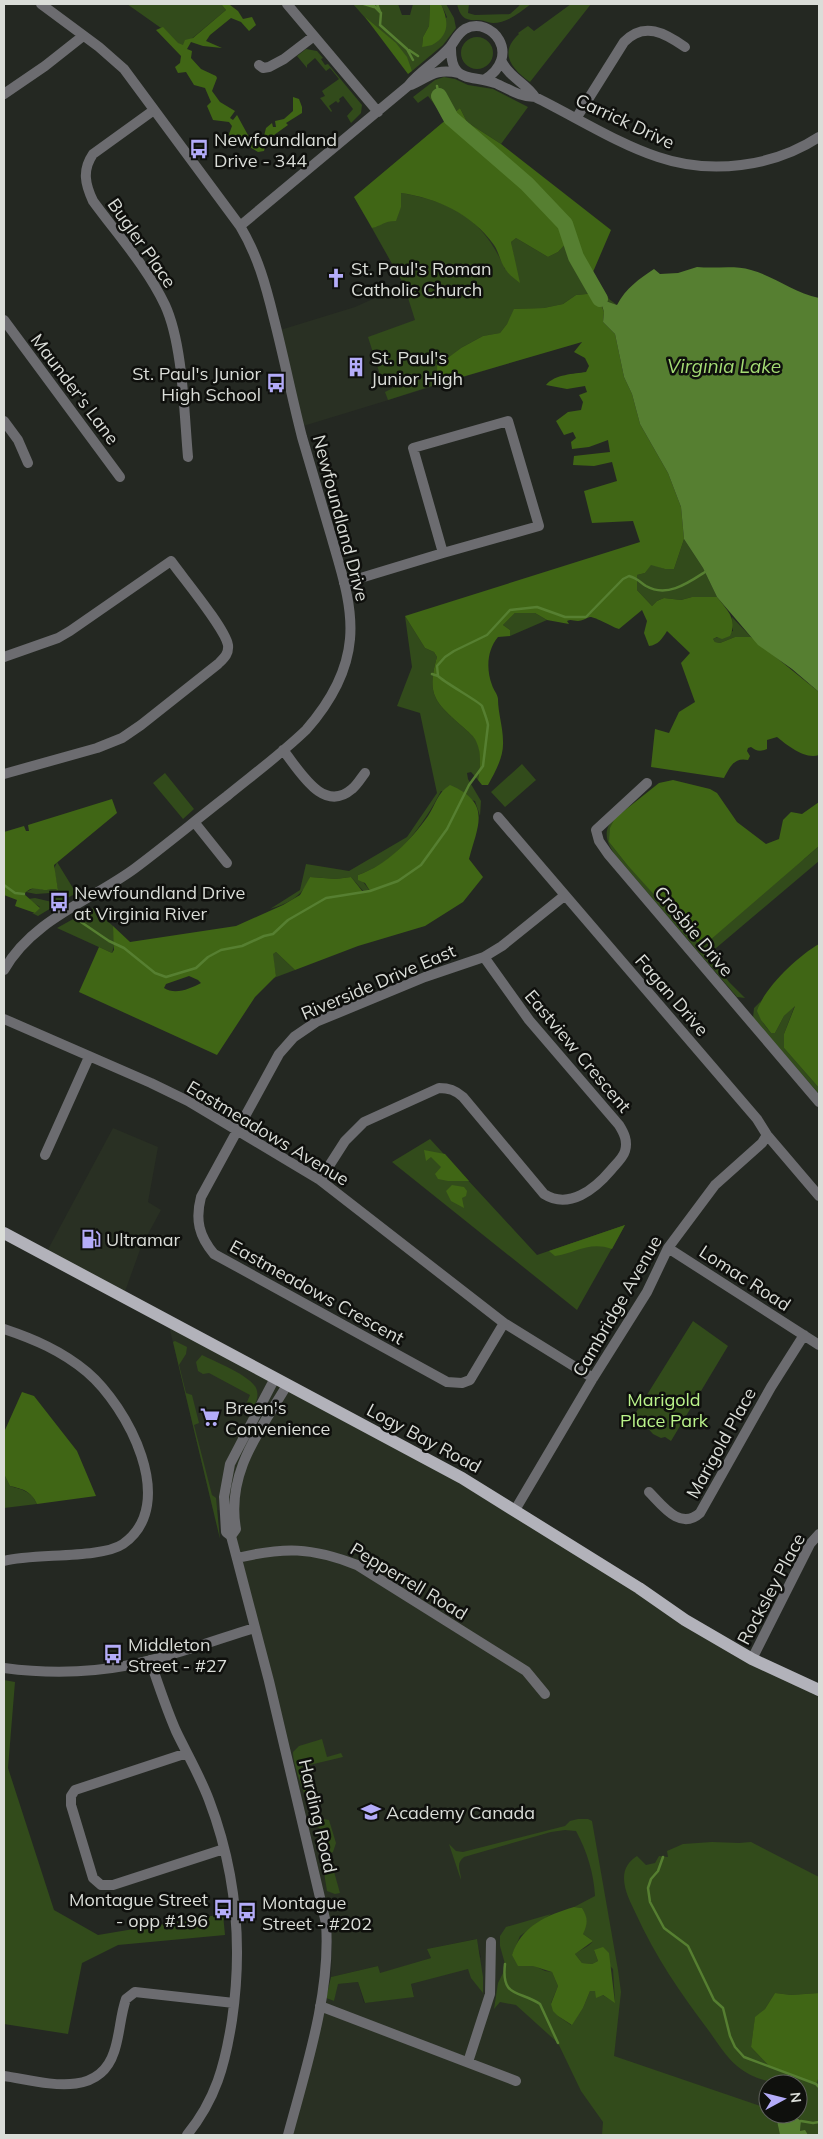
<svg xmlns="http://www.w3.org/2000/svg" width="823" height="2139" font-family="Mulish,sans-serif">
<style>
.built{fill:#293023;fill-rule:evenodd}
.green{fill:#324b1b}
.forest{fill:#406615;fill-rule:evenodd}
.water{fill:#567f31}
.lines{fill:none;stroke-linecap:round;stroke-linejoin:round}
.stream{stroke:#567f31;stroke-width:2.5}
.river{stroke:#567f31;stroke-width:16}
.minor{stroke:#6c6c70;stroke-width:10}
.major{stroke:#b2b2ba;stroke-width:12}
.labels{text-anchor:middle;dominant-baseline:central;stroke-width:5;stroke-linejoin:round;paint-order:stroke}
.street-label{font-size:18px;fill:#daddd8;stroke:#0f100d}
.poi-label{font-size:18px;fill:#daddd8;stroke:#0f100d;text-anchor:start}
.park-label{font-size:18px;fill:#bbf48b;stroke:#0f100d}
.water-label{font-size:19px;font-style:italic;fill:#a4dc74;stroke:#0f100d}
</style>
<rect width="100%" height="100%" fill="#242822"/>
<path class="built" d="M446,120L582,341L300,427L277,331L355,307L404,285L354,197Z
M113,1128L158,1147L148,1202L161,1210L141,1247L123,1297L45,1255Z
M168,1322L336,1410L639,1588L819,1690V2135H288L326,1998L334,2001L337,1984L358,1982L364,2003L414,1996L411,1984L468,1968L481,1957L476,1939L428,1949L431,1958L379,1974L378,1966L331,1977L332,1948L331,1923L283,1719L231,1536L228,1510H213ZM768,2084H798V2114H768Z"/>
<path class="green" d="M127,4H221L226,10L177,51L161,28Z
M353,4H398L402,15H410L413,4H430L429,26L423,37L422,47L447,17L441,4H446L454,18L456,28L443,45L412,71Z
M457,4H469L468,13L475,15L510,14L519,6L520,4H531C520,12 508,23 493,23C488,23 484,20 478,20C465,21 460,17 457,4Z
M571,4H591L530,82C512,69 498,53 519,34L518,33L528,26L534,31Z
M461 53a16 16 0 1 1 32 0a16 16 0 1 1-32 0Z
M306,49L317,51L323,58L321,59L325,65L328,64L362,105L361,113L351,123L347,116L353,109L343,96L339,99L340,101L338,103L336,101L329,106L332,111L331,112L320,98L325,96L322,91L339,79L330,68L326,71L315,58L307,65V68L297,56Z
M444,77L455,79L468,85L493,89L528,107L501,144L467,122L460,108L446,120L428,96L418,103L413,97L435,80Z
M401,193C454,202 483,219 505,269H516L511,242L516,238L548,257L558,252L569,239L587,275L593,272L609,299L617,305L600,299L596,293L576,295L563,304L544,308L515,309L507,324L500,333L483,336L461,348L438,366V384L388,400L385,392L393,388L394,384L391,379L382,381L368,337L415,320L404,285L372,228L378,226L401,207Z
M684,539L703,568L717,597H692L681,600L664,598L657,601L652,606L637,590V575L645,573L651,564L665,569H674Z
M515,613H535L547,620L510,636V630L503,625Z
M405,616L425,648L434,652L437,657C426,695 435,702 463,727C467,731 474,736 477,741C482,754 480,766 478,780L471,772L467,773L468,779L481,801L480,816L475,801L441,791C423,826 397,862 358,875L370,891L364,892L351,877L336,879L310,877C303,896 289,903 270,909L300,890L306,864L349,871L407,837L437,793L420,713L397,706L412,667Z
M732,617L751,637H735L720,643L715,642L713,639L733,631Z
M522,764L536,780L505,807L491,792Z
M165,773L194,809L183,819L153,783Z
M615,818L609,842L628,866L649,888L804,859L819,846V861L709,954L729,982L745,998L737,997L616,856C607,844 601,830 615,818Z
M57,862L76,893L38,916L32,913H35L40,907L28,899L35,898L52,902L50,893L36,894L26,892L36,887L43,890H58L54,869Z
M93,908L113,926L115,942L112,953L57,928Z
M276,952L295,970L271,979L276,976L272,954Z
M761,1001C756,1015 762,1022 771,1033H775L784,1016L795,1005L784,1034V1048L819,1088V1094L753,1018L754,1008Z
M430,1139L537,1255L625,1225L577,1310L392,1162Z
M693,1321L728,1346L671,1441L665,1437L661,1438L653,1434L635,1414Z
M175,1341L187,1347L186,1354L179,1365L186,1393L192,1395L199,1423L194,1425L212,1495L216,1498L220,1539L173,1342Z
M202,1355C214,1361 251,1376 256,1388C260,1397 255,1404 251,1411L245,1407L250,1395L209,1373L203,1374L198,1371L196,1362Z
M4,1474L10,1486C23,1490 31,1491 37,1504L4,1508Z
M4,1680L15,1682L8,1768L54,1910L98,1935L223,1914L225,1935L118,1945L82,1963L68,2034L4,2024Z
M322,1739L327,1757L341,1753L343,1757L301,1767L313,1809L308,1806C304,1791 293,1766 293,1752L299,1746Z
M323,1819L329,1820L336,1843L333,1852L329,1854L340,1893L335,1894L327,1891L321,1854V1852L325,1850L321,1829L315,1826Z
M578,1819H588L592,1821L618,1970L621,1992L614,2056L766,2108L768,2114L777,2121L780,2135H602L603,2122L581,2091L558,2043L516,2005L500,2002L494,2009L498,1983L504,1971L505,1964L500,1946V1936L506,1927L551,1914L520,1936L512,1955L545,1971L552,1972L558,1986L551,2003L558,2016L571,2025L583,2008L590,1991H595L615,2002L613,1969L594,1950L598,1961L592,1964L582,1963L575,1954C581,1949 588,1948 593,1941L583,1934L582,1908L574,1907L595,1896C594,1874 587,1851 576,1831L565,1830L551,1832L464,1857C455,1864 461,1871 461,1880L449,1844L456,1851L463,1852L565,1826L570,1821Z
M712,1842L739,1843L751,1842L819,1877V1993L791,1995L775,1993L765,2009L755,2018L751,2047L769,2066L792,2076L816,2083L819,2077V2135H808L800,2131L801,2121L798,2118L802,2092L798,2090V2084C776,2084 755,2081 737,2066C726,2057 717,2042 709,2031C681,1994 655,1956 636,1914C631,1903 624,1891 624,1878C624,1868 629,1861 637,1856L646,1865L655,1863L659,1856L668,1857L667,1851L683,1844Z
M477,1939L483,1977V1993L471,1978L468,1969L411,1984L414,1997L365,2003L358,1982L338,1984L334,2001L326,1998L331,1977L378,1966L380,1973L431,1958L427,1949Z"/>
<path class="forest" d="M221,4H231L230,5L238,11L243,19L252,17L256,25L249,31L241,22L231,18L210,35L206,41L222,48L203,46L191,42L187,49L192,51L191,58L201,69L216,76L217,78L212,91L220,102L235,111L230,118L233,120L237,115L249,137L263,140L266,128L272,123L273,127H276L275,121L284,119L293,111V97L299,99L302,107V113L286,123L288,125L267,140L264,151L258,152L248,146L243,141L237,144L231,141L229,134L232,126L229,122L213,120L207,106L211,102L205,88L194,85L186,72L178,73L175,67L180,63L181,56L156,30L163,27L178,43L183,45L185,40L193,38L226,10Z
M430,4H441C448,19 451,35 432,45C429,46 426,46 422,47L423,37L429,26Z
M365,17L396,43L407,57L412,71L408,74Z
M460,108L467,122L501,144L611,230L593,272L586,275L569,240L558,252L548,257L516,238L511,242L520,283C515,279 509,275 506,270C500,262 499,252 494,245C472,214 437,198 401,193V207L396,221C383,221 382,226 372,228L354,197Z
M597,293L604,312L603,322L615,334L624,377L632,394L640,424L668,473L681,507L684,539L674,569H665L651,565L645,573L637,575V590L652,606L657,601L664,598L681,600L692,597H717C727,610 738,619 730,636L722,639L717,637L713,639L715,642L720,643L735,637H751L819,692V755C805,760 787,745 777,737L767,740V749C760,752 756,751 751,747L748,748L747,751L750,756L748,760C734,757 730,767 724,778L651,767L655,729L669,733L679,712L695,702L681,663L690,653L667,631C662,639 658,645 649,646L644,633L647,621L642,610L619,629C612,627 596,617 590,617C586,618 582,621 578,621C573,621 571,619 567,621L569,624L547,620L535,613H515L503,625L510,630V636L498,637C487,650 486,669 492,685C493,689 498,695 498,699C498,713 503,727 503,741C504,757 495,772 488,785H482L478,780C480,766 482,754 476,741C474,736 467,731 463,727C435,702 426,695 437,657L434,652L425,648L405,616L640,542L633,521L592,523L584,491L617,481L612,462L594,466L573,465L574,456L610,452L608,440L589,447L572,449L571,442L576,438L573,432L564,435L556,421L568,412L581,410L583,402L579,395L587,392L585,386L567,389L546,385C555,374 574,374 586,372L589,366L585,358L574,352L582,342L438,384L437,366L461,348L483,336L500,333L507,324L514,309L544,308L563,304L576,295Z
M673,780L710,789L717,793L737,822L766,844L779,839L783,820L791,812L802,814L819,802V846L702,947L628,866L609,842L610,828L615,818L659,783Z
M450,785C492,803 478,825 469,859L483,877L463,902L425,926L358,946L295,970L276,952L273,954L276,976L255,997L217,1055L79,992L99,947L112,953L114,950L113,926L130,942L236,926L283,905L300,895L310,877L336,879L351,877L363,892L370,891L365,883L358,880V875C387,865 411,840 428,816C436,804 437,793 450,785ZM189,976L198,980L201,983C190,989 175,995 164,988L166,984Z
M112,799L117,813L54,865L58,890C53,889 49,890 44,890C35,889 32,886 24,894L40,908L35,913L15,906L17,900L4,895V832L24,826L26,831H29L28,825Z
M819,944V1088L784,1048V1034L795,1006L784,1016L775,1033H771L761,1020L757,1011C764,988 798,956 819,944Z
M424,1150L445,1154L469,1181H448L438,1179L435,1174L441,1167L431,1157L426,1161Z
M452,1185L464,1187L467,1191L466,1196L462,1198L464,1208L451,1201L446,1191Z
M625,1225L612,1249C589,1241 576,1253 555,1256L549,1251Z
M22,1392L34,1396L77,1451L96,1496L37,1504C31,1491 23,1489 10,1486L4,1474L5,1430Z
M574,1907L582,1908C588,1918 588,1923 583,1934L593,1941L575,1954L582,1963L592,1964L598,1961L594,1950L603,1947L609,1953L615,2003L603,1995L596,1998L595,1991H590L583,2008L572,2025L558,2016L553,2011L551,2004L558,1986L552,1972L533,1966H518L512,1955C521,1926 547,1915 574,1907Z
M775,1993L791,1995L819,1993V2077L816,2084L792,2076L769,2066L751,2047L755,2017L765,2009Z"/>
<path class="water" d="M697,267C716,269 734,265 751,270C776,277 794,293 819,298V692L792,669L758,645L717,597L703,568L684,539L681,507L668,473L640,424L632,394L624,377L615,334L603,322L604,312L600,299L617,305C626,288 639,279 654,269L660,274L678,273Z
M769,2114C780,2114 793,2113 801,2121L800,2131L805,2130L808,2135H780L777,2121Z"/>
<g class="lines">
<path class="stream" d="M364,4L374,7
M372,4L381,13L380,25L407,49L413,60
M377,4L380,12
M409,50L418,56
M437,86L439,96
M432,674L438,676
M4,885L15,893L24,894
M81,922L109,941L124,948L155,973L166,977L196,968L208,957L221,950L242,946L264,936L273,934L288,920L326,898L370,891L398,881L421,865L447,829L469,785L483,766L488,725C487,719 484,712 482,706C480,702 445,683 438,676L437,666L445,657L454,651L487,635L510,610L537,607L565,617H586L623,579L629,576C637,578 640,582 646,586C667,598 688,583 705,572
M663,1857L658,1871L651,1879L648,1888L650,1902L664,1928L688,1946L714,2000L723,2008L730,2036L735,2047L744,2057L816,2084L819,2087
M505,1964C501,1998 519,1990 540,2004L558,2043
M801,2121L813,2123L819,2122"/>
<path class="river" d="M439,96L451,118L527,184L565,224L576,257L600,299"/>
<path class="minor" d="M287,4L378,112
M451,46C450,85 471,74 495,83C509,89 520,97 535,97C574,116 618,144 658,157C711,175 773,167 819,137
M502,62C510,78 526,83 535,97
M259,65L263,68L269,67L284,59L314,36
M411,85C430,76 436,68 459,73
M4,94L45,66L83,36
M154,110L93,154C82,170 85,184 93,201C117,234 147,267 165,305C183,344 184,413 188,457
M577,117L624,42C644,21 665,33 685,47
M240,226L408,86C420,71 437,62 450,47C455,41 457,34 465,29C492,15 523,56 484,80
M4,320L120,477
M4,421L18,440L28,463
M344,583L443,553L539,526L508,421L413,448L443,553
M4,657L58,638L70,631L171,561C183,578 225,628 228,645C229,654 224,658 218,664L141,725L122,738L97,748L4,774
M283,750C300,771 323,814 352,789C357,785 361,778 365,773
M647,783L596,830L599,841L608,854L819,1102
M498,817L757,1119L767,1135L819,1196
M195,823L227,863
M4,970C32,920 90,901 134,869C166,845 196,820 227,796C254,774 281,754 306,730C328,705 347,674 350,639C353,605 341,571 332,539C322,505 312,471 302,437C292,398 284,358 274,319C266,286 258,256 240,226L124,69L99,47L41,4
M4,1019L151,1083L188,1101L320,1180L504,1323L593,1378
M45,1155L89,1057
M320,1180L345,1141L364,1122L439,1088C449,1088 455,1090 463,1097L544,1194C569,1210 595,1189 611,1170C616,1164 623,1158 625,1151C628,1141 624,1133 619,1125L529,1020L484,957
M668,1248L819,1345
M504,1323L470,1380L462,1383L447,1382L214,1254C199,1236 195,1220 201,1197L279,1054L294,1037L316,1022L425,977L484,957L502,946L564,896
M4,1329C34,1339 62,1351 87,1372C127,1406 180,1504 123,1544C101,1559 33,1553 4,1561
M275,1378L230,1464L224,1497L226,1532L231,1536L269,1681L326,1923C331,1993 306,2068 288,2135
M649,1492C662,1505 680,1531 700,1513L771,1387L804,1335
M515,1510L593,1378L647,1292L668,1248L715,1185L762,1143L767,1135
M231,1536L236,1529C226,1472 260,1431 287,1385
M237,1558C284,1547 311,1547 357,1565L526,1671L545,1694
M752,1659L810,1544L819,1534
M150,1660C158,1684 166,1708 176,1731C187,1754 200,1776 209,1800C236,1871 243,1945 232,2020C225,2065 216,2099 187,2135
M4,1668C34,1672 65,1673 95,1670C150,1665 203,1644 254,1628
M187,1753L75,1790L71,1796V1805L93,1878L101,1885H113L224,1849
M320,2006L516,2081
M468,2062L490,1994L491,1942
M4,2076C40,2081 98,2101 114,2052C120,2035 120,2016 126,1999L135,1992L234,2003"/>
<path class="major" d="M4,1233L462,1478L639,1588L685,1620L752,1659L819,1690"/>
</g>
<defs>
<symbol id="bus-bare" viewBox="-9 -9 18 18"><path d="M-5-6H5V4H4V6H2V4H-2V6H-4V4H-5ZM-3.5-4V0h7V-4ZM-3.5 1.2v1.5H-2V1.2ZM2 1.2v1.5H3.5V1.2Z" fill="#b4acf9" stroke="#0f100d" stroke-width="2.5" paint-order="stroke"/></symbol>
<symbol id="church-bare" viewBox="-9 -9 18 18"><path d="M-1.2-6h2.4v3.5h3.3v2.4h-3.3V6h-2.4V-.1h-3.3v-2.4h3.3Z" fill="#b4acf9" stroke="#0f100d" stroke-width="2.5" paint-order="stroke"/></symbol>
<symbol id="building-bare" viewBox="-9 -9 18 18"><path d="M-4-6H4V6H1V3H-1V6H-4ZM-2.5-4.3h1.7v1.8h-1.7ZM.8-4.3h1.7v1.8H.8ZM-2.5-1h1.7V.8h-1.7ZM.8-1h1.7V.8H.8Z" fill="#b4acf9" stroke="#0f100d" stroke-width="2.5" paint-order="stroke"/></symbol>
<symbol id="fuel-bare" viewBox="-9 -9 18 18"><path d="M-5.5-6h7V0h2V4h1.3V-2.5L3-4.5l.8-.8L6-3V5H2.5V1h-1V6h-7ZM-4.2-4.7v3.2H.2V-4.7Z" fill="#b4acf9" stroke="#0f100d" stroke-width="2.5" paint-order="stroke"/></symbol>
<symbol id="supermarket-bare" viewBox="-9 -9 18 18"><path d="M-6-5.5h2.5l.6 2H6L4.5 2H-2.5L-4.4-4H-6ZM-1.5 3.2a1.3 1.3 0 1 0 .1 0ZM3 3.2a1.3 1.3 0 1 0 .1 0Z" fill="#b4acf9" stroke="#0f100d" stroke-width="2.5" paint-order="stroke"/></symbol>
<symbol id="school-bare" viewBox="-9 -9 18 18"><path d="M0-5L7-2L0 1L-7-2ZM-4 1L0 2.5L4 1V4Q0 6-4 4Z" fill="#b4acf9" stroke="#0f100d" stroke-width="2.5" paint-order="stroke"/></symbol>
</defs>
<g fill-rule="evenodd">
<use href="#bus-bare" x="185" y="135" width="28" height="28"/>
<use href="#church-bare" x="322" y="264" width="28" height="28"/>
<use href="#building-bare" x="342" y="353" width="28" height="28"/>
<use href="#bus-bare" x="262" y="369" width="28" height="28"/>
<use href="#bus-bare" x="45" y="888" width="28" height="28"/>
<use href="#fuel-bare" x="77" y="1225" width="28" height="28"/>
<use href="#supermarket-bare" x="196" y="1403" width="28" height="28"/>
<use href="#bus-bare" x="99" y="1640" width="28" height="28"/>
<use href="#school-bare" x="357" y="1798" width="28" height="28"/>
<use href="#bus-bare" x="209" y="1895" width="28" height="28"/>
<use href="#bus-bare" x="233" y="1898" width="28" height="28"/>
</g>
<g class="labels">
<g class="street-label">
<text transform="translate(625 121) rotate(25)">Carrick Drive</text>
<text transform="translate(142 243) rotate(55)">Bugler Place</text>
<text transform="translate(75 389) rotate(53)">Maunder's Lane</text>
<text transform="translate(341 518) rotate(75)">Newfoundland Drive</text>
<text transform="translate(694 931) rotate(50)">Crosbie Drive</text>
<text transform="translate(378 982) rotate(-23)">Riverside Drive East</text>
<text transform="translate(672 995) rotate(49)">Fagan Drive</text>
<text transform="translate(578 1051) rotate(50)">Eastview Crescent</text>
<text transform="translate(268 1133) rotate(31)">Eastmeadows Avenue</text>
<text transform="translate(745 1278) rotate(33)">Lomac Road</text>
<text transform="translate(317 1292) rotate(29)">Eastmeadows Crescent</text>
<text transform="translate(617 1306) rotate(-60)">Cambridge Avenue</text>
<text transform="translate(424 1438) rotate(28)">Logy Bay Road</text>
<text transform="translate(721 1443) rotate(-61)">Marigold Place</text>
<text transform="translate(409 1581) rotate(31)">Pepperrell Road</text>
<text transform="translate(771 1589) rotate(-62)">Rocksley Place</text>
<text transform="translate(318 1816) rotate(77)">Harding Road</text>
</g>
<g class="poi-label">
<text x="214" y="139">Newfoundland<tspan x="214" dy="21">Drive - 344</tspan></text>
<text x="351" y="268">St. Paul's Roman<tspan x="351" dy="21">Catholic Church</tspan></text>
<text x="371" y="357">St. Paul's<tspan x="371" dy="21">Junior High</tspan></text>
<text x="261" y="373" text-anchor="end">St. Paul's Junior<tspan x="261" dy="21">High School</tspan></text>
<text x="74" y="892">Newfoundland Drive<tspan x="74" dy="21">at Virginia River</tspan></text>
<text x="106" y="1239">Ultramar</text>
<text x="225" y="1407">Breen's<tspan x="225" dy="21">Convenience</tspan></text>
<text x="128" y="1644">Middleton<tspan x="128" dy="21">Street - #27</tspan></text>
<text x="386" y="1812">Academy Canada</text>
<text x="208" y="1899" text-anchor="end">Montague Street<tspan x="208" dy="21">- opp #196</tspan></text>
<text x="262" y="1902">Montague<tspan x="262" dy="21">Street - #202</tspan></text>
</g>
<g class="park-label">
<text x="664" y="1399">Marigold<tspan x="664" dy="21">Place Park</tspan></text>
</g>
<g class="water-label">
<text x="724" y="366">Virginia Lake</text>
</g>
</g>
<rect width="823" height="2139" fill="none" stroke="#daddd8" stroke-width="10"/>
<g transform="translate(783 2099) rotate(83)"><circle r="24" fill="#0f100d" stroke="#60625e"/>
<path d="M0-4L9 19L0 12L-9 19Z" fill="#b4acf9"/>
<text y="-8" font-size="14" font-weight="bold" text-anchor="middle" fill="#daddd8">N</text>
</g>
</svg>
